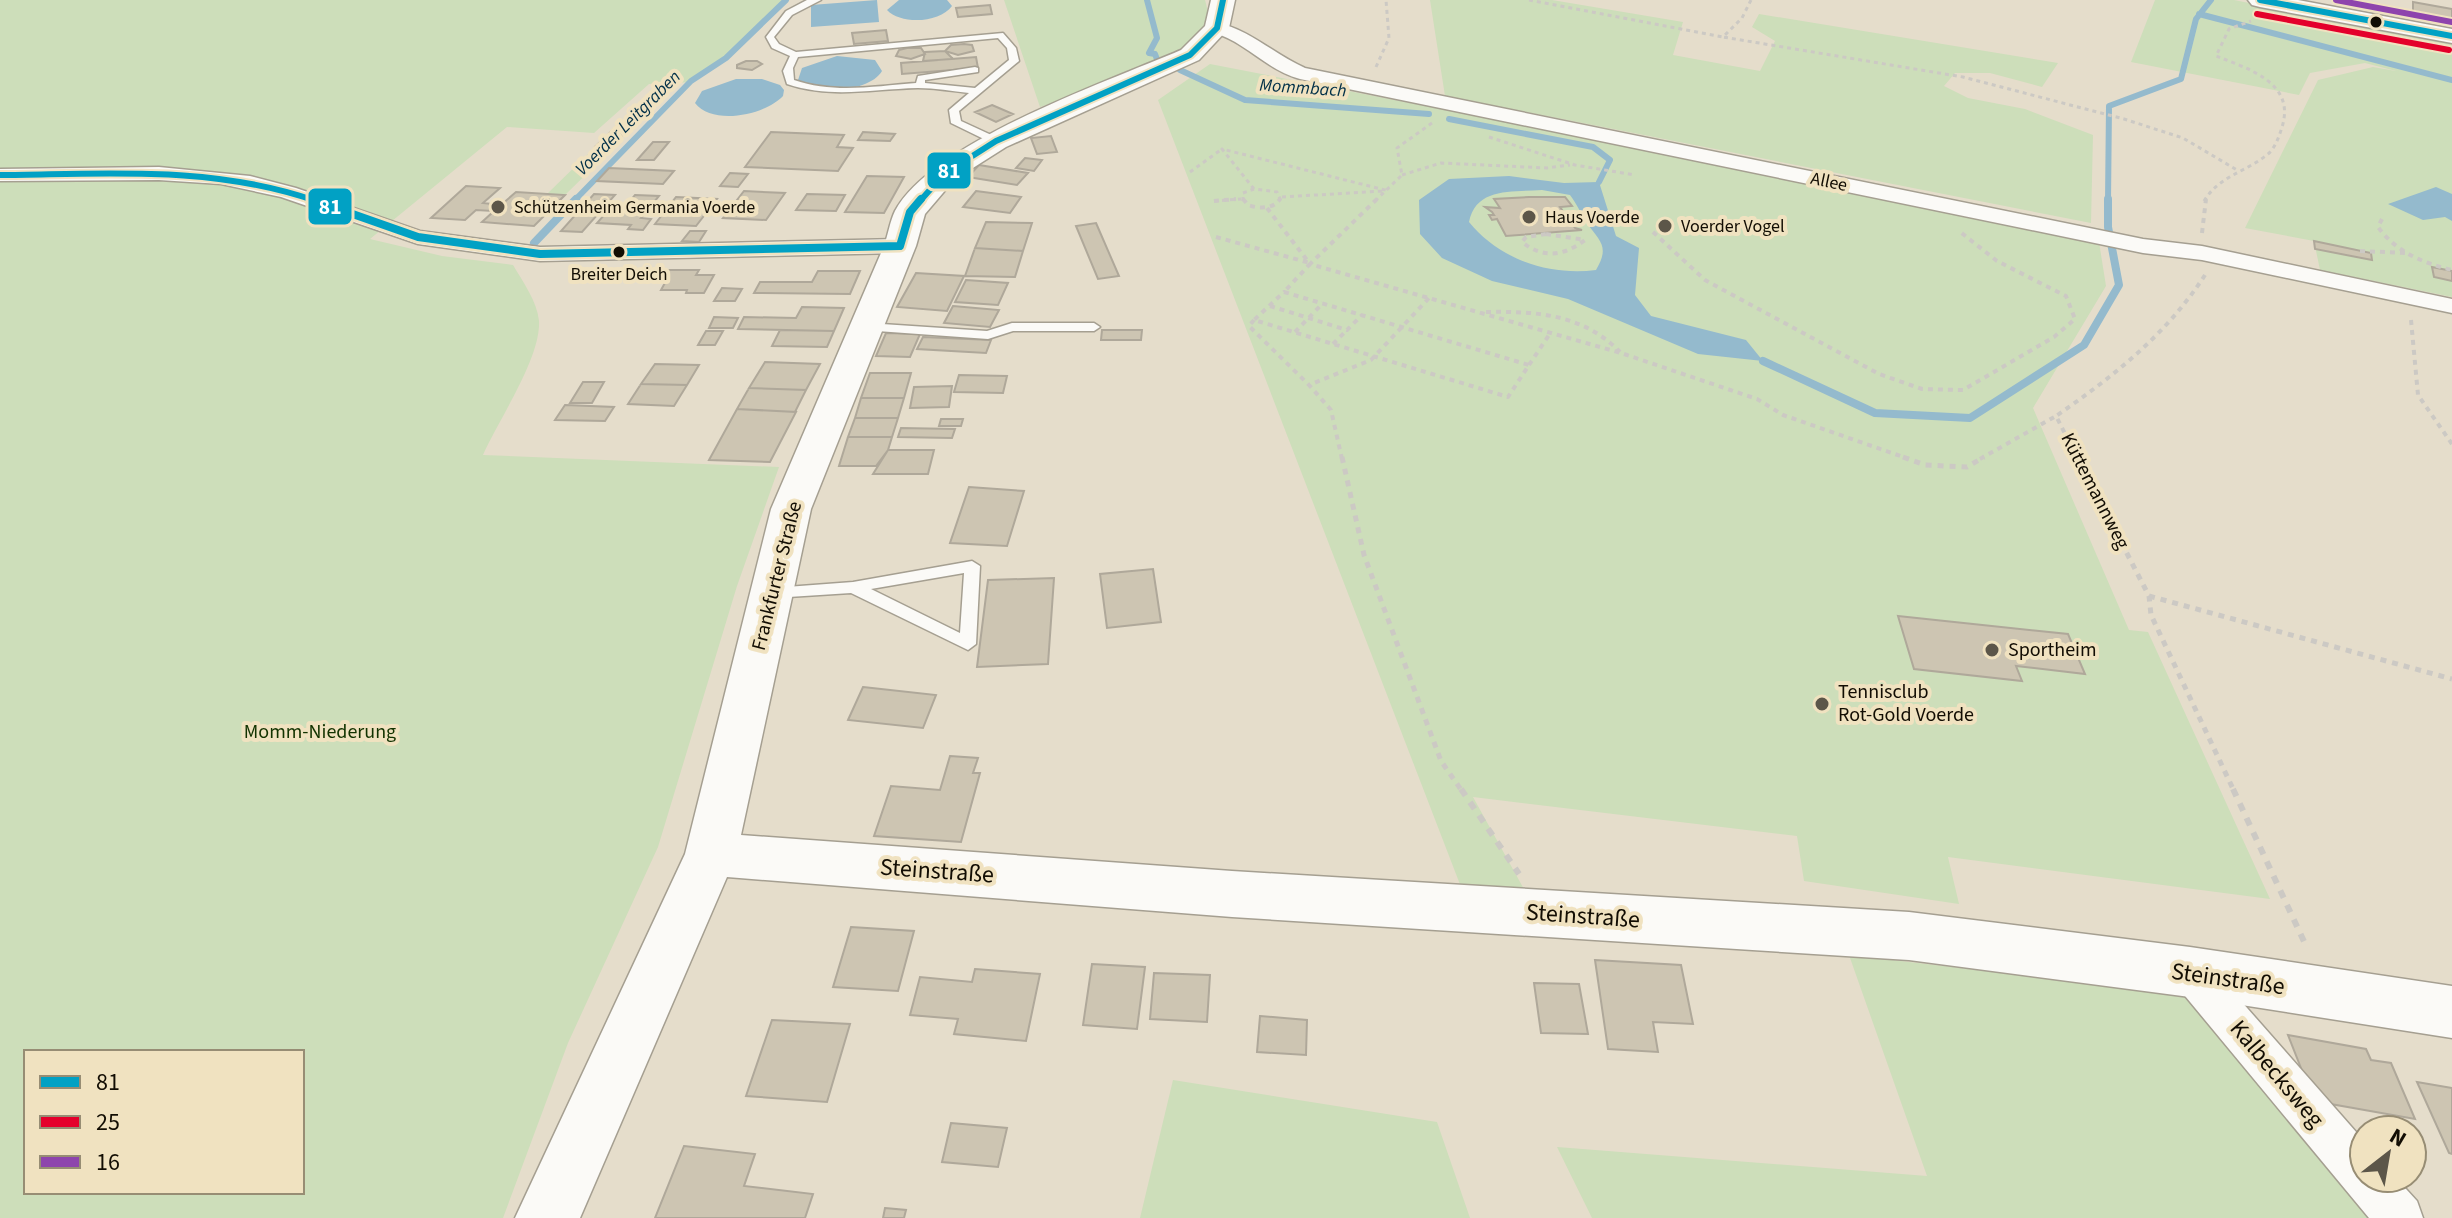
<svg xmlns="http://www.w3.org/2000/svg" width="2452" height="1218" font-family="'Source Sans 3',sans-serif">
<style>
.green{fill:#cddeba;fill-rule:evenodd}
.water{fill:#94bacd;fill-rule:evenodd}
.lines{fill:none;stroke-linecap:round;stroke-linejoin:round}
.stream-far1{stroke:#94bacd;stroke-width:6}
.stream{stroke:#94bacd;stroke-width:8}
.building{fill:#cdc5b2;stroke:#afa89a;stroke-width:2}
.lane-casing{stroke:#a59f91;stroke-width:3}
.street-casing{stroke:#a59f91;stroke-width:3}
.secondary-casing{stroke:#a59f91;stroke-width:3}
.path-far3{stroke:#ccc9c4;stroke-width:3;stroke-dasharray:4 4;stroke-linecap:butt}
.path-far2{stroke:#ccc9c4;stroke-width:4;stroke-dasharray:5 5;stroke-linecap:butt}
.path-far1{stroke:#ccc9c4;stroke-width:5;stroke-dasharray:6 6;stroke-linecap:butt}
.path{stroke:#ccc9c4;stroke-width:6;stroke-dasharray:8 8;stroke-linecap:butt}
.lane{fill:#fbfaf7;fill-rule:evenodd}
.street{fill:#fbfaf7;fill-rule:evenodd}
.secondary{fill:#fbfaf7;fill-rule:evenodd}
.bus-1-far1-casing{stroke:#f0e2c0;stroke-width:10}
.bus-1-casing{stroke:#f0e2c0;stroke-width:13}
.bus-2-casing{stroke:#f0e2c0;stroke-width:10}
.bus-3-casing{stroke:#f0e2c0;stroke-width:10}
.bus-1-far1{stroke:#01a1c4;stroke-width:6}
.bus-1{stroke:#01a1c4;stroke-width:8}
.bus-2{stroke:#e4002b;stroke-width:6}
.bus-3{stroke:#8e44ad;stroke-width:6}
.bus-dot{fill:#120d03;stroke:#f0e2c0;stroke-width:3}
.poi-dot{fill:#5c5649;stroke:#f0e2c0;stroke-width:3}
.labels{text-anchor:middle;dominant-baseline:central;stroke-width:8;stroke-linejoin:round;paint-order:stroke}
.far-water-label{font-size:18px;font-style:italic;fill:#002f47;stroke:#f0e2c0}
.far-street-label{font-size:18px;fill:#120d03;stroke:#f0e2c0}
.far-poi-label{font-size:18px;fill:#120d03;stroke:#f0e2c0;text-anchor:start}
.bus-label{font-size:18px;fill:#120d03;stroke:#f0e2c0}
.street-label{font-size:20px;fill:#120d03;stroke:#f0e2c0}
.poi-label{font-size:20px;fill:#120d03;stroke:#f0e2c0;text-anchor:start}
.park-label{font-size:20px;fill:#123300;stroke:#f0e2c0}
.near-street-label{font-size:24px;fill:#120d03;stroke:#f0e2c0}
.line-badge{stroke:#f0e2c0;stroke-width:3}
.badge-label{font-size:22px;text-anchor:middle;font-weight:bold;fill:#fff}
</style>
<rect width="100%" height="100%" fill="#e5ddcb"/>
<path class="green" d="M0,0H785L724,62L693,82L649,84L594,133L507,127L370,239L442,256L513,265C523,282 537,301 539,321C541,358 498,421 483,455L779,467L737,586L658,847L568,1043L503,1218H0ZM26,1052H302V1192H26Z
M1004,0H1205C1207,8 1210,16 1206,24C1186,64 1081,95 1040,107Z
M1430,0H1552L1683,22L1673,55L1760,71L1775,41L1752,27L1759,14L2058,63L2042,87L1990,73H1955L1944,86L1968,98L2025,109L2093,135L2091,223L1445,96Z
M2155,0H2234L2452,43V297L2320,270L2314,241L2245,228L2318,80L2373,67L2396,71L2365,63L2310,73L2299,95L2131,62Z
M1210,64L1637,147L2099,242L2106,286L2033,408L2129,630L2148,632L2270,899L1948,857L1959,904L1804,881L1797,836L1473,797L1525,891L1461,887L1158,100Z
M595,147L613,148L565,195L547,194Z
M1849,955L2185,994L2377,1218H1592L1557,1147L1927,1176Z
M1173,1080L1437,1122L1470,1218H1140Z"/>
<path class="water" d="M877,0L879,22L811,27V5Z
M899,0H947L952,6C940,23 901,25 887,10Z
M837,56L875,60L882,71C870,92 815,96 798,80L802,68Z
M736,79H762L780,85L784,90L783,96C765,115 713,126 695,103L702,91Z
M1509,176L1564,183L1599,182L1616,236L1639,248L1635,295L1651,316L1746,340L1763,361L1698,354L1568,299L1492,281L1442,258L1420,234L1419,200L1449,179ZM1542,190L1570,195C1577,204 1581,214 1587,223C1600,242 1610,246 1596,270C1548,276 1499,259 1469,222C1476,187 1512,192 1542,190Z
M2436,187L2452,194V221L2445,217L2423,220L2388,204Z"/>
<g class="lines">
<path class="stream-far1" d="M1147,0L1157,38L1149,53L1155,54L1158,62
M2199,14L2452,80
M1180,70L1245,100L1429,114
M1449,119L1593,147L1610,160L1599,182
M574,201L691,81L726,58L786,0
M2108,201L2109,106L2181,79L2196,19L2211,0"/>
<path class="stream" d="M534,243L576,199
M1763,361L1875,413L1970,418L2084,345L2119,285L2108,227V199"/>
</g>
<path class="building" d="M2413,2L2452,9V19L2413,11Z
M990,5L992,14L958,17L956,8Z
M886,30L888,41L854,44L852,33Z
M964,44L972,45L974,51L958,55L945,51L951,45Z
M907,48H921L925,54L911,59L896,56L899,50Z
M945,51L953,59L923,61L925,52Z
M976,57L978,68L902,74L901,63Z
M746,61H757L762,64L752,70L737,68V65Z
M992,105L1013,114L996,122L975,112Z
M618,125L632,126L610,147L596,146Z
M771,132L844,135L837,147L853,148L838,171L745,167Z
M863,132L895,134L890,141L858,140Z
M1051,136L1057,152L1037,154L1031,138Z
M653,142H669L654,160H637Z
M1025,158L1042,160L1034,171L1016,168Z
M979,165L1028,173L1017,185L968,177Z
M609,168L674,171L663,184L597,181Z
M730,173L748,174L738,187L720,186Z
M867,176L904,177L884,213L845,212Z
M466,186L500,188L483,203L501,205L516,192L565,195L534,226L482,222L494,211L476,210L465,220L431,218Z
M744,191L785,193L766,220L723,218Z
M976,191L1021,197L1010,213L963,207Z
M594,194L615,195L582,232L561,231Z
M807,194L845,195L836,211L796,210Z
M635,195L659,196L641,218L651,219L643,230L628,229L631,225L597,223L613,205L626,206Z
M676,197L717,199L696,226L655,224Z
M1529,197H1565L1572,206L1560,207L1575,228L1582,230L1506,236L1497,219L1492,220L1489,215H1494L1492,212L1485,207L1500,208L1494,199Z
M986,222L1032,223L1023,251L975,248Z
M1096,223L1119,276L1098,279L1076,226Z
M690,231H706L699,242L682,241Z
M2314,241L2371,253L2372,260L2315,249Z
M975,248L1023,251L1015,277L965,276Z
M2432,267L2452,271V281L2434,277Z
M635,270H699L696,275H714L704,293H686L687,290H661L666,281H628Z
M818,271H860L850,294L754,293L760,282H812Z
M916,273L964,276L947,311L897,307Z
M966,280L1008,283L998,305L955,302Z
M722,288L742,289L735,301H714Z
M953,306L999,310L990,327L944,323Z
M802,307L844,308L834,331L738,329L744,317L796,318Z
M714,317L738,318L733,328H709Z
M780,330L834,331L827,347L772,346Z
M1102,330H1142L1141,340H1101Z
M706,331H723L715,345H698Z
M886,333L920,334L910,357L876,356Z
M923,337L991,340L986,353L917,349Z
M765,362L820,364L806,390L749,388Z
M655,364L699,365L687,385L641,384Z
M870,373H911L904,398H861Z
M959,375L1007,376L1003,393L954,392Z
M583,382H604L592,403H570Z
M641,384L687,385L674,406L628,404Z
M952,386L949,407L910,408L914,387Z
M749,388L806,390L795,412L737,409Z
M861,398H904L898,418H855Z
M565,405L614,407L605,421L555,420Z
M737,409L796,412L770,462L709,460Z
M855,418H898L892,437H848Z
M941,419H963L961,426H939Z
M901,428L955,429L952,438L898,437Z
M848,437H892L888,450L876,466H839Z
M888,450H934L928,474H873Z
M969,487L1024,491L1007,546L950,543Z
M1153,569L1161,622L1107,628L1100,574Z
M1054,578L1048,664L977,667L988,580Z
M1898,616L2068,634L2085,674L2016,666L2022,681L1914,669Z
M863,687L936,695L923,728L848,720Z
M950,756L978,758L973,773H980L961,842L874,836L891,786L940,790Z
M851,927L914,931L898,991L833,987Z
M1595,960L1681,965L1693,1024L1653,1022L1658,1052L1608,1049Z
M1092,964L1145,967L1137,1029L1083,1025Z
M975,969L1040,974L1026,1041L954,1034L958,1019L910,1015L920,977L972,982Z
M1154,973L1210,975L1207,1022L1150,1019Z
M1534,983L1579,984L1588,1034L1541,1033Z
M1260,1016L1307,1020L1306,1055L1257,1052Z
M772,1020L850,1024L827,1102L746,1096Z
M2288,1035L2366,1049L2371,1060L2391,1063L2415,1119L2314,1101Z
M2417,1082L2452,1088V1154L2449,1153Z
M951,1123L1007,1128L998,1167L942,1162Z
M684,1146L755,1154L744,1186L813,1194L805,1218H655Z
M885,1208L906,1210L904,1218H883Z"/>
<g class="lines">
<defs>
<path id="lane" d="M807,0H821L792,15L774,37L779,44L796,52L1003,33L1016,48L1019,61L959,111L961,121L1000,139V143H992L951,123L949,110L969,93C952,91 935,88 918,88C872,89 832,99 787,84L783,71L790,56L772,48L766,37L786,11ZM998,38L1007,48L1009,60L975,88L925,83V80L978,72V68L975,67L918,76L916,83C875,86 834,94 794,80L793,68L798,57Z
M867,323L987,331L1012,323H1094L1100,327L1094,331H1013L988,339L863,330V324Z
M972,561L980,566L976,644L968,650L851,593L773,598L765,593L773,588L853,582ZM964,573L960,633L871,589Z"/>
<path id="street" d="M1217,23C1249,29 1275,55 1305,68L2143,239L2202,246L2452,299V313L2202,260L2143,253L1300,79C1266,70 1244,40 1211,32L1208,28Z
M159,167L250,176L296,188L420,231L540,247L900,239L908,241L912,246L908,251L900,253L540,261L418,244L281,197L221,184L159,180L0,181V169Z
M2190,954L2204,959L2364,1141V1178H2396L2417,1201L2423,1218H2369L2176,985L2170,972L2176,959Z"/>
<path id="secondary" d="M1211,0H1235L1229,28L1199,60L1006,147L954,180L925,214L916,246L811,509L741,835L1232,871L1909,912L2190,947L2452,986V1038L2190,997L1909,960L1232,917L727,877L580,1218H515L685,854L771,509L884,246C888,235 890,221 895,211C932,142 1109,81 1181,50L1205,26Z
M2248,0H2298L2452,29V43L2260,7L2252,5Z"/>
</defs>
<use href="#lane" class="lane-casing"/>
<use href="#street" class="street-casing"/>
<use href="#secondary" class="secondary-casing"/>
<path class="path-far3" d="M1529,0L1723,37
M1751,0L1742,18L1723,37L1963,77L2124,119L2183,138L2237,170
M1376,67L1389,38L1386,0
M1489,137L1575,165L1635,175
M1190,172L1222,149
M1402,175L1441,163L1547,168L1570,165
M1254,189L1222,149L1389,191
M1282,197L1384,191
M1214,201L1241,199
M1243,201V193L1254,189L1277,192L1281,201
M1375,201L1402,175L1397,148L1432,123
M2204,201C2219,176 2246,172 2268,154C2275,148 2279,137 2282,127C2296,83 2249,69 2216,56L2229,29L2251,21"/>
<path class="path-far2" d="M1243,199L1248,205C1259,209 1274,209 1280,199
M1377,199L1310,264L1621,353L1757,399L1783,415L1909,459
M1214,201L1236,199
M1267,208L1310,264L1284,292
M2382,219L2378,227C2396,252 2423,263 2452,270
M1653,232L1705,280L1879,374L1922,389L1963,390L2054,337L2075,319L2066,296L1997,261L1959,231
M2202,233L2206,199
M1546,234L1585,240C1564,256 1543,259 1522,242L1526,237Z
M1216,237L1310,263
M2360,251L2406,253
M1284,292L1529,365L1508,397L1254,320Z
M1270,306L1347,330L1362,315
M1486,312C1536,311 1583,314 1620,352
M1254,320L1249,326L1309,385
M2411,320L2418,395L2452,444
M1295,332L1323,303
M1333,344L1347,330
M1529,365L1551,332
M1342,459L1331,410L1309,385L1371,360L1429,298
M1980,459L2056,416
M2078,459L2056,416C2114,376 2166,335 2205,275"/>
<path class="path-far1" d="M1342,457L1364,555L1441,761L1462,791
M1903,457L1925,465L1967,467L1984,457
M2077,457L2149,596L2151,615L2234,791
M2149,596L2452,679"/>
<path class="path" d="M1461,789L1519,874
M2233,789L2307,948"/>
<use href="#lane" class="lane"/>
<use href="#street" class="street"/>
<use href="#secondary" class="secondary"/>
<defs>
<path id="bus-1-far1" d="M2260,0L2452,36
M0,175C108,174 212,165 316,201
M920,201L944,174L996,141L1190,55L1217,28L1223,0"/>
<path id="bus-1" d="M310,199L418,237L540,254L900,246L910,212L921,199"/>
<path id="bus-2" d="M2257,14L2449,50"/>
<path id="bus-3" d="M2336,0L2452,22"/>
</defs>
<use href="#bus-1-far1" class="bus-1-far1-casing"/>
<use href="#bus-1" class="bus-1-casing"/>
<use href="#bus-2" class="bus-2-casing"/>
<use href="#bus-3" class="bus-3-casing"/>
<use href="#bus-1-far1" class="bus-1-far1"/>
<use href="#bus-1" class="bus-1"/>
<use href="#bus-2" class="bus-2"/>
<use href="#bus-3" class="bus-3"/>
</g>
<g class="bus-dot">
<circle cx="2376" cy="22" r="7"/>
<circle cx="619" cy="252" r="7"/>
</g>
<g class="poi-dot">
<circle cx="498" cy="207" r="8"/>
<circle cx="1529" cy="217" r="8"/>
<circle cx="1665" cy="226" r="8"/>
<circle cx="1992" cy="650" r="8"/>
<circle cx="1822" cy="704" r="8"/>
</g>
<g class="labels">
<g class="far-water-label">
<text transform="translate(1303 88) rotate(4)">Mommbach</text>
<text transform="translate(628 123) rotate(-45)">Voerder Leitgraben</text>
</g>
<g class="far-street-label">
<text transform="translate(1829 182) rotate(12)">Allee</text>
</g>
<g class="far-poi-label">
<text x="514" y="207">Schützenheim Germania Voerde</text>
<text x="1545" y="217">Haus Voerde</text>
<text x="1681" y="226">Voerder Vogel</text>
</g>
<g class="bus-label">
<text x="619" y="274">Breiter Deich</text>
</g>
<g class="street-label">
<text transform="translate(2095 491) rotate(63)">Küttemannweg</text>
<text transform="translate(777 576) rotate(-76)">Frankfurter Straße</text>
</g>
<g class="poi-label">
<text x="2008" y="650">Sportheim</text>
<text x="1838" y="692">Tennisclub<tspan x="1838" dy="23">Rot-Gold Voerde</tspan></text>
</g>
<g class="park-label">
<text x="320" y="732">Momm-Niederung</text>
</g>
<g class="near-street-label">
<text transform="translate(937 871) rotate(4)">Steinstraße</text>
<text transform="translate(1583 916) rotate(4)">Steinstraße</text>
<text transform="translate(2228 979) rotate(8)">Steinstraße</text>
<text transform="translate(2277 1074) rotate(50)">Kalbecksweg</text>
</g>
</g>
<g class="line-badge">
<rect x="926" y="151" width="46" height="39" rx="8" fill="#01a1c4"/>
<rect x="307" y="187" width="46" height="39" rx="8" fill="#01a1c4"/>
</g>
<g class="badge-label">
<text x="949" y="178">81</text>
<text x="330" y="214">81</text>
</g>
<rect x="24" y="1050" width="280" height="144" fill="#f0e2c0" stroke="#978d74" stroke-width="2"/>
<rect x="40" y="1076" width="40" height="12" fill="#01a1c4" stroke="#978d74" stroke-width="2"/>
<text x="96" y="1090" font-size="24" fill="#120d03">81</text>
<rect x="40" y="1116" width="40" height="12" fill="#e4002b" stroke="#978d74" stroke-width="2"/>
<text x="96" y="1130" font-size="24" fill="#120d03">25</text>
<rect x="40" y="1156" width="40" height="12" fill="#8e44ad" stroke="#978d74" stroke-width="2"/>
<text x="96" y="1170" font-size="24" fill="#120d03">16</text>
<g transform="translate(2388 1154) rotate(31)"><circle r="38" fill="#f0e2c0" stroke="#978d74" stroke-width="2"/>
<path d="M0-6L14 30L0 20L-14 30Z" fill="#5c5649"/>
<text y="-12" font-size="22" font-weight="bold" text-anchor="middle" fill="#120d03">N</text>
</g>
</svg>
